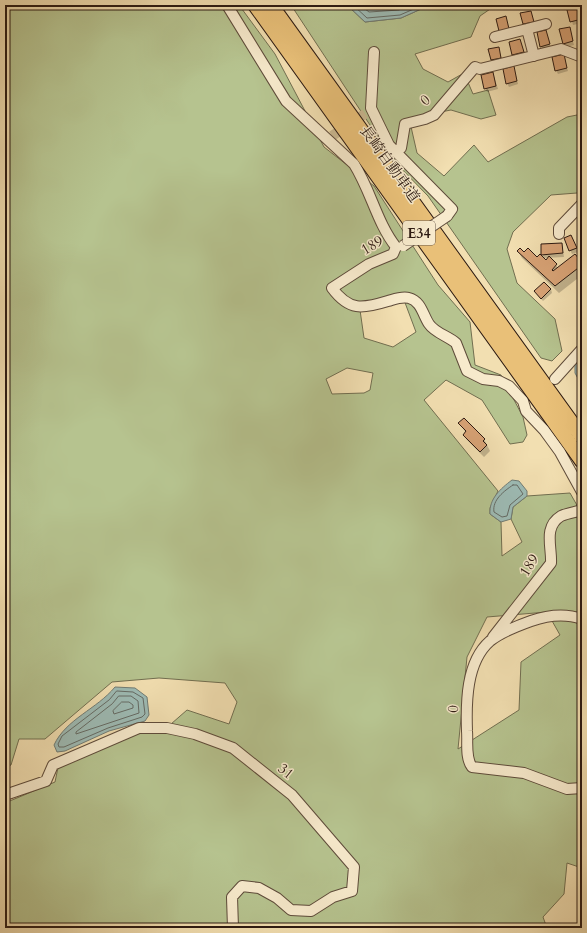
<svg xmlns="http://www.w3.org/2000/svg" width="587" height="933" font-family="Cardo,'Noto Serif JP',serif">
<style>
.green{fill:#b6c38f;stroke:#716e50;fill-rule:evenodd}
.water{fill:#9dbbb5;stroke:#707b74}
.shadow{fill:#0003}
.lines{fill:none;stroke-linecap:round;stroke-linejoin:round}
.shore{stroke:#646a64;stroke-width:1}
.building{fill:#d8a376;stroke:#2c1a12}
.minor-tunnel{stroke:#cab891;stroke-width:10;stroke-dasharray:10 5;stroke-linecap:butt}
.minor-casing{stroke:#5e4b3a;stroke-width:12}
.highway-casing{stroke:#2c1a12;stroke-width:16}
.minor{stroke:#f7eacc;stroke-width:10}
.highway{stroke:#e9c078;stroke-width:14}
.minor-bridge-casing{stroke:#5e4b3a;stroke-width:12;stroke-linecap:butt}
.minor-bridge{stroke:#f7eacc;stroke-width:10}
.labels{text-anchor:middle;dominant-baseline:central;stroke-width:3;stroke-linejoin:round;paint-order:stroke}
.shield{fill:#f7eacc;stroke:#69584a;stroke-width:1}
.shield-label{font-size:14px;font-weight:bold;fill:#2c1a12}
.street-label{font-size:15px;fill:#2c1a12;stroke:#f7eacc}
</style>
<rect width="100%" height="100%" fill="#f2dfb1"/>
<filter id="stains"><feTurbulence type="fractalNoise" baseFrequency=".005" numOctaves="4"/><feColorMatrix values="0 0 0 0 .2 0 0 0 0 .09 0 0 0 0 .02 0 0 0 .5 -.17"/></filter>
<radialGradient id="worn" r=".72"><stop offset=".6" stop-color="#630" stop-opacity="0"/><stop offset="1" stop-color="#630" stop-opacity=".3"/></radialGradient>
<path class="green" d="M5,5H239L275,54L324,147L374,186L438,285L470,322L475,365L501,375L523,417L527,435L523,442L510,444L482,400L446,380L424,400L498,491L490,508V514L501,522L502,556L522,542L511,519L513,507L527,496L570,493L582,514V868L567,863L564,894L543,917L547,928H5V803L55,782L60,758L139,725L171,724L187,710L229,724L237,702L225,683L159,678L112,682L45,739H19L11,765L5,767ZM404,300L416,332L393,347L364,338L360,310ZM347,368L373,373L370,390L364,393L332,394L326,379ZM547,612L560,635L521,662L519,710L458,749L467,657L487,617Z
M291,5H347L365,22L401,18L430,5H496L480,16L471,37L415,54L423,69L448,82L464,73L473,94L488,90L496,115L481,119L451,110L409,118L417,153L444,176L474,145L488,162L567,117L582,114V190L577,193L551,195L513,232L507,249L517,283L555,319L562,351L552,361L541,358L428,196L393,160Z"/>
<path class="water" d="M347,5H430L401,18L365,22Z
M582,358V386L575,373V364Z
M512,480L519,481L527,491V496L513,507L511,519L501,522L490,514C489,499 500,489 512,480Z
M115,687L135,688L147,697L149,715L145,721L109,731L65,751L57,752L54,745C66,719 97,709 115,687Z"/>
<path class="shadow" d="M578,5L582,23L573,25L568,6Z
M569,28L574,45L566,47L564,43Z
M545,31L551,48L543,50L541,46Z
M520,40L525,56L515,58L513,55Z
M498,48L503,61L494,63L489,50Z
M563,55L568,71L558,74L556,70Z
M515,71L518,84L509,87L507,83Z
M493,73L498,89L487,92L485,88Z
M565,239L572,240L578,252L572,254Z
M562,244L564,257L544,258L542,254Z
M518,251L556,265L558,269L582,261V275L559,293L522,258Z
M551,289L552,293L543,301L535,292Z
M460,424L484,439L490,451L484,457L467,440L464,435L466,433Z"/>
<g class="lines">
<path class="shore" d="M353,5L367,18L400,15L423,5
M360,5L369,12L399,10L410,5
M513,485H517L523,494L510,505L507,516L502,517L494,512C492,500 504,491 513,485Z
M117,691L133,692L143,698L145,714L142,717L108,728L64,747H59L58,744L62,736L109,700Z
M119,696H131L138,701L139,713L76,734V732L112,704Z
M122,702H129L133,705V708L114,714L113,711Z"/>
</g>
<path class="building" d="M579,5L582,19L570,22L566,6Z
M531,11L534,22L523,24L520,13Z
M506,16L509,29L499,31L496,19Z
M570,27L573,41L563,44L559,29Z
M546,30L550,44L540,47L537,32Z
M520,39L524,52L512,55L509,42Z
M499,47L501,58L491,60L488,49Z
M564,54L567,68L555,71L552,57Z
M514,66L517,81L506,84L503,69Z
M493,72L496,86L484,89L481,75Z
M571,235L577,248L569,251L564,238Z
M562,243L563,253L541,255V244Z
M520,248L524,252L528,248L537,257L540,254L546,260L549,256L557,264L552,270L553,271L575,254L580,260L582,259V265L555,286L517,251Z
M544,282L551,289L541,299L534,291Z
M464,418L485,439L483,441L487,445L480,452L463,435L466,431L458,423Z"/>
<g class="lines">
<path class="minor-tunnel" d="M332,136L366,113"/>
<defs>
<path id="minor" d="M227,5L286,101L354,164C371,191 377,223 396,247
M527,29L546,24
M495,37L527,29L534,56
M371,108L389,145L452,209L447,216
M371,108L374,52
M395,152L401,148L405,124L425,119L434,115L475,67L480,69L561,49L582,57
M559,234V228L582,204
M396,247L393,254L369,264L332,288C349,311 362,309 388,301C395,299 402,296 409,298C421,301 423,315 429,324C435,333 448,336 456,343L467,371L483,379L499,381L509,386L523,401L526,411L544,430L560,452L582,492
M555,379L582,349
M582,619C565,613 548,615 531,621C517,626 501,632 490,641C466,662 466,703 467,731C468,742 465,758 472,767L524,773L567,789L582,788
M493,637L551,563C552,547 543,527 561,516C567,513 576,512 582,510
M5,795L46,781L53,765L139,728H167L195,734L233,748L292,795L354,867L352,891L333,897L311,911L291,910L277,898L259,888L242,886L232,897L233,928"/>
<path id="highway" d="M255,5L582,461
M271,5L582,437"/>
</defs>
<use href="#minor" class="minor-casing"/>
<use href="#highway" class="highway-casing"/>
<use href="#minor" class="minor"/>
<use href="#highway" class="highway"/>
<defs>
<path id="minor-bridge" d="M403,246L447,216"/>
</defs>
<use href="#minor-bridge" class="minor-bridge-casing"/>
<use href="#minor-bridge" class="minor-bridge"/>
</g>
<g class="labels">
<rect class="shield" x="403" y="221" width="32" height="24" rx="3"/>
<g class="shield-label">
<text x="419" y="233">E34</text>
</g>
<g class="street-label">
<text transform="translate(425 100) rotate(-40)">0</text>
<text transform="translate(390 164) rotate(54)">長崎自動車道</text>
<text transform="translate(372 245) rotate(-31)">189</text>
<text transform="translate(529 565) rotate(-58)">189</text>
<text transform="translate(453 709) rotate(-87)">0</text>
<text transform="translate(286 771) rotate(39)">31</text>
</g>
</g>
<rect width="587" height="933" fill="none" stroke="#f2dfb1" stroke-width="20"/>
<rect x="6" y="6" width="575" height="921" fill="none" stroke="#2c1a12" stroke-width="2"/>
<rect x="10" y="10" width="567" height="913" fill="none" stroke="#2c1a12"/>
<rect width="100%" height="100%" filter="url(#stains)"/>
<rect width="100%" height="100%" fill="url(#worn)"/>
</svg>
